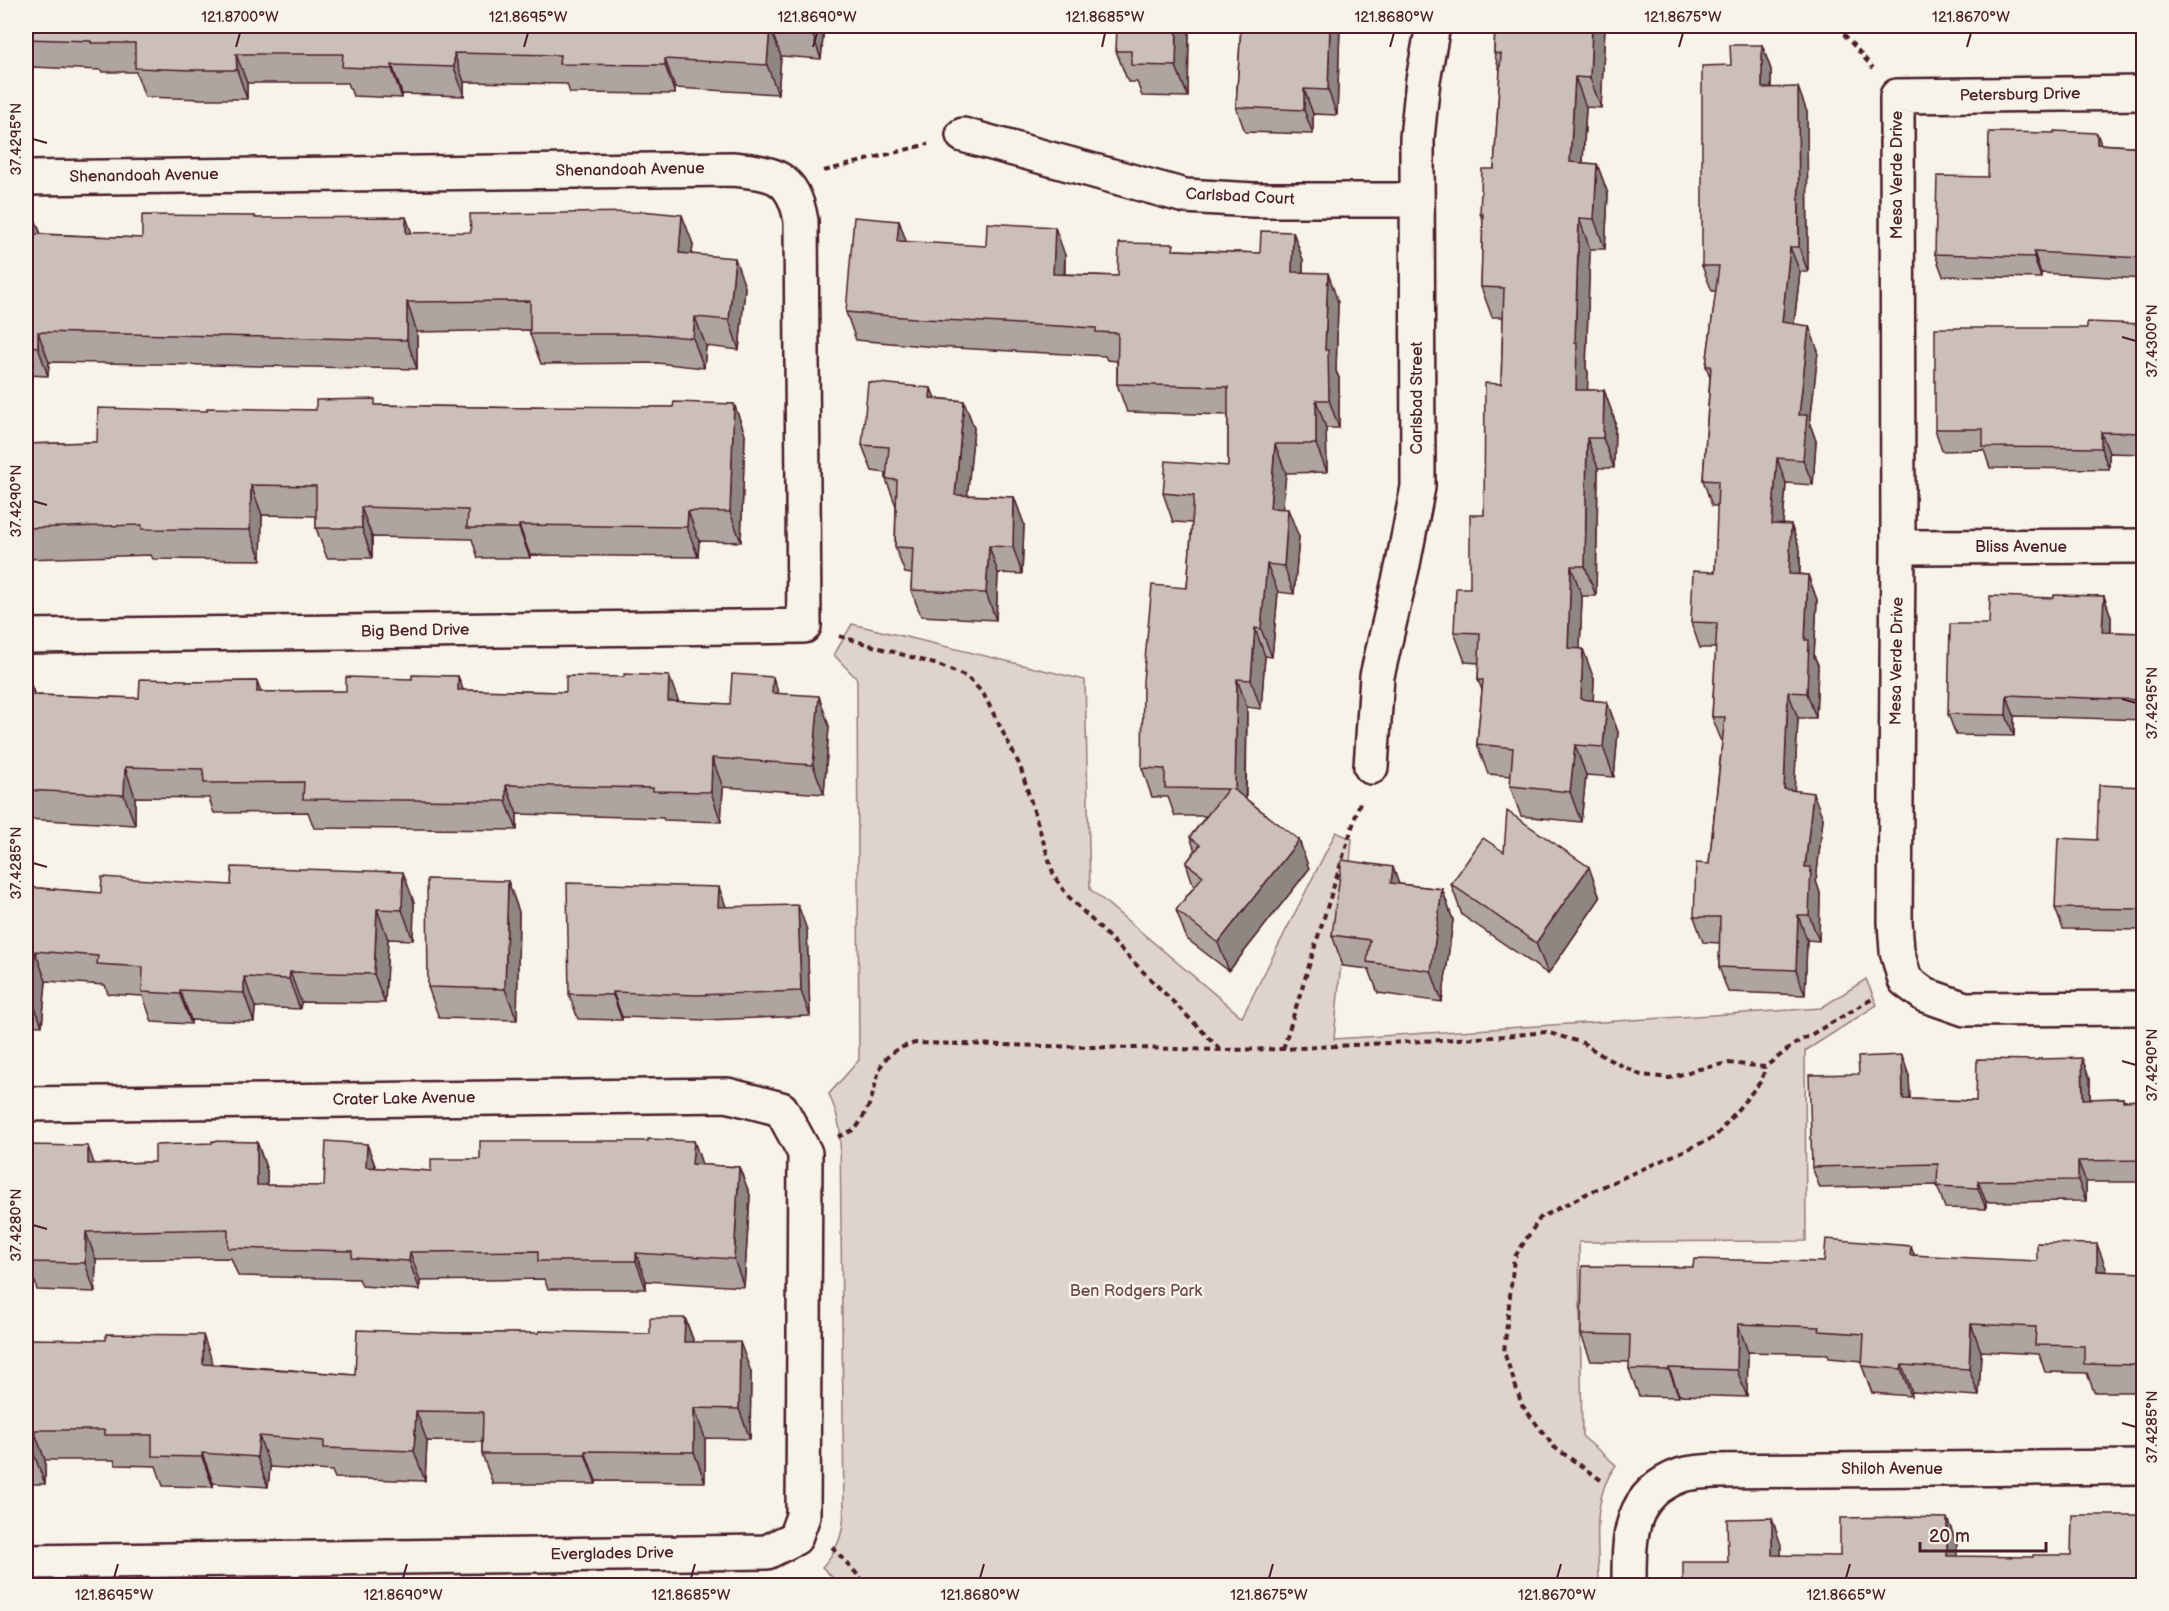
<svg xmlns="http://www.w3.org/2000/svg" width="2169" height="1611" font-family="'Balsamiq Sans',sans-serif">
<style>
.green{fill:#ded4cc;stroke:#947a7c;stroke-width:1.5}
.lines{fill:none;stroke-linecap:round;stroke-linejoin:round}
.street-casing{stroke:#4a1f2b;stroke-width:38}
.path{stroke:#4a1f2b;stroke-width:4;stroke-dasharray:6 4.5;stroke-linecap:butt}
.street{stroke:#f7f3e8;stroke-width:33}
.wall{fill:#afa49f;stroke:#4a1f2b;stroke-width:1.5}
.shaded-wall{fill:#8f8682;stroke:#4a1f2b;stroke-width:1.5}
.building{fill:#ccbfb9;stroke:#4a1f2b;stroke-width:1.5}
.ticks{fill:none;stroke:#4a1f2b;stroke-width:2}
.labels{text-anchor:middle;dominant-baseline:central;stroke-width:5;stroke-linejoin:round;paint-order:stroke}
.street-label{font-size:16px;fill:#4a1f2b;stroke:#f7f3e8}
.park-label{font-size:16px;fill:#6f4c53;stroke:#f7f3e8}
.neatline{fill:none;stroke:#4a1f2b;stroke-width:2}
.ticks-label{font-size:15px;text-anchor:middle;fill:#4a1f2b}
</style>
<rect width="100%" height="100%" fill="#f7f3e8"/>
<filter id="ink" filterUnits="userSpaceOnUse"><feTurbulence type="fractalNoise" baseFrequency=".0167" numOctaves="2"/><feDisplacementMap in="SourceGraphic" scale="12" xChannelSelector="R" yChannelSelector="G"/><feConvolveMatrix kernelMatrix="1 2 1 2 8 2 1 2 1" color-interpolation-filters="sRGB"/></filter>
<g filter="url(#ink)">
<path class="green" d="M852,624L1085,680L1090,889L1242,1017L1336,832L1352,839L1334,1039L1821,1008L1866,979L1877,1005L1805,1051L1806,1241L1579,1242L1582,1436L1616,1465C1590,1499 1599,1545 1599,1585L841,1586L822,1567C837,1551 843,1535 844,1513L840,1130L836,1112L829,1094L859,1060L857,679L834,655Z"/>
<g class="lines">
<defs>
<path id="street" d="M2144,93L1897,96L1898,547L1895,922L1897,951L1905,980L1925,995L1965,1009L2144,1008
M963,135L1185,196L1253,200H1416
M26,178L732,169C774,173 793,175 801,221L804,626L26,636
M1898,547L2144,546
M1371,767L1377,676L1403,564L1418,487L1417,138L1423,80L1433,26
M26,1104L727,1095L781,1109L805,1153L803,1516L795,1538L767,1552L26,1562
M1629,1586C1629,1537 1628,1494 1682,1475C1692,1472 1704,1472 1714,1471L2144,1467"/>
</defs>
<use href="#street" class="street-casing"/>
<path class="path" d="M1837,26L1873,68
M824,171L928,144
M839,636L938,665L967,677L983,693L1020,766L1054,876L1067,895L1221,1050
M1283,1049L1360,802
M838,1137C843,1134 850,1132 855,1129C858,1126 861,1121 863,1117C884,1083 867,1054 916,1043L1222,1050L1283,1049L1493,1037L1546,1032L1583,1043L1606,1058L1641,1075L1670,1078L1695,1070L1728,1063L1765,1067L1795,1044L1874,998
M1601,1480L1554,1447L1522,1405L1504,1352L1514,1258L1540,1218L1586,1194L1715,1137L1762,1080L1765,1067
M832,1547L868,1586"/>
<use href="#street" class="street"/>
</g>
<path class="wall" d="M26,26H824L821,59L781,56L778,94L675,88V94L570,93L567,84L464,82V96L402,94V98L353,96L348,83H247V99H202L145,97L136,72H102L101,70L32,67L31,98L26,97Z
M832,26H912L911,32Z
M1014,26H1067V31H1015Z
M1189,26L1188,97L1142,96L1137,82H1128L1116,51Z
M1241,26H1340L1337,115L1313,114V134L1245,132L1236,107Z
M1495,26H1605L1601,108L1586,107L1583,163L1597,164L1608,194L1605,249H1590L1586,368L1588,372L1587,390H1604L1615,421L1614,468H1598L1596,596H1582L1580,649L1594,679L1593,701L1607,702L1618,732L1614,777L1586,775L1581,822L1521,816L1510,786L1511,776L1488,774L1477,744L1482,690L1478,680L1479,663L1465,662L1454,632L1470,588L1484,515L1501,384L1503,317H1492L1481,287L1483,222L1480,213L1494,169L1500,71L1494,53Z
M1762,45L1771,70V87L1807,112L1808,272H1800L1794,324L1818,351L1810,424L1816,441L1813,485L1786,483L1783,524L1791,525L1800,550V574L1808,575L1817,600L1814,656L1818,665L1816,718H1798L1794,791L1823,818L1816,881L1820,893L1819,941L1807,940L1805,995L1728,992L1719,967L1720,943L1703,942L1694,917L1709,864L1722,742L1712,717L1716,648H1700L1691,622L1715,572L1718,506H1712L1703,480L1710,377L1706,366L1716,291H1712L1702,266L1731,65Z
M2054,133L2101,144L2144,147V279L2041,273V278L1943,276L1935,254L1988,177Z
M255,216L256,218L412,233L693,244L692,254L745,287L739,350L706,346L704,368L657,363L541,364L530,334V330L417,332V369L49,362L48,376L26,375V219H35L41,234L142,238Z
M899,221L906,242L1065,255V274L1118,276L1176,250L1260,253L1293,232L1303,260V273L1338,302L1336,371L1339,378V428H1326L1327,472L1286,473L1282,508L1299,537L1294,594L1278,592L1272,657L1265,656L1261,709L1247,707L1246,799L1299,840L1309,869L1229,971L1187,939L1176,910L1194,887L1186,863L1195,851L1190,837L1206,816H1175L1168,797H1152L1142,768L1187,588L1192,523L1173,522L1163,493L1228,466V415L1127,412L1117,384V361L1107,360L1105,356L936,347L856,340L846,312Z
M2144,324V454L2109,453V469L1990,468L1984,450L1942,451L1935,429L2087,328Z
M935,398L964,401L974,428L967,495L1014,497L1024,524L1022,574L998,573L996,620L921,616L911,590L912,574L905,573L895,547L896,506L886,479V473L872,471L862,445Z
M734,404L745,434L741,542L699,541L698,557L530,555V558H478L472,539L372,537V558H327L316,528V516L262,515L261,560L153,559L151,555L26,559V444L97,442L207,411L316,410L377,405L531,408L673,407Z
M2104,596L2111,617V632L2144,633V720L2014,716V736L1956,735L1948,714L1989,624L2054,598Z
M458,676L463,690L566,692L624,677L669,676L678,702L730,704L779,694L829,726L824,794L723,787L721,822L664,820L663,818L517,814V830L314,828L308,812L214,813L209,798L135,797V825L26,819V682L30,683L35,695L139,698L187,682L257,681L261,692L346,691L412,679Z
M2144,787V930L2063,929L2055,908L2097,840Z
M1504,852L1600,898L1548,974L1462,915L1451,884Z
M508,881L519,912L517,1020L439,1018L428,987Z
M1399,884L1442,889L1453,920L1442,1002L1378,993L1369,969L1343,966L1332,935Z
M26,887L101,893L414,902L413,940L388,939L385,1003L301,1002L300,1009L255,1007L254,1022L191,1020V1024L152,1022L143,996L108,994L105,985L46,981L42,1026L26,1025Z
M726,907L807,930L810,1016L706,1020L622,1017V1020L578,1019L569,994Z
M1909,1076L1910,1099L1976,1101L2090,1079V1099L2123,1098L2124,1101L2144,1100V1182H2086V1201L1986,1202V1209L1945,1208L1937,1185L1820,1188L1812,1167Z
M694,1141L702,1165L739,1167L750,1195L744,1287L646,1281V1289H548L544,1279L420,1281V1290L362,1286L359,1279L238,1276L231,1258L96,1260L95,1292L37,1290L35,1282H26V1145L94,1164L155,1162L257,1142L267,1171V1185L324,1186L367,1144L376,1168L431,1171L480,1159Z
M1914,1255L2107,1272L2144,1273V1392H2094L2087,1373L2045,1372L2039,1354L1981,1351L1979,1396L1912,1392L1911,1396L1872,1393L1862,1366V1361L1829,1358L1828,1354L1748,1352L1747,1397L1679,1395V1397L1639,1396L1629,1369L1630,1362L1591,1361L1581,1334L1693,1267L1824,1262Z
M685,1318L694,1342L751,1372L750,1439L705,1438V1482L596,1481V1484H493L482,1454V1442L427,1441L425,1481L335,1478L332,1471L270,1467L268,1487L213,1483V1487L163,1486L156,1466L116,1465L114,1460H45V1484H26V1339L214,1364L355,1375L450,1333L650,1334Z"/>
<path class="shaded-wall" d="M811,26H824L821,59L811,30Z
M1177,26H1189L1188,97L1176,66Z
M1330,26H1340L1337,115L1328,90Z
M1592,26H1605L1601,108L1590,78Z
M770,27L781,56L778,94L767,65Z
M1762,45L1771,70V113L1762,88Z
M26,50L32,67L31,98L26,82Z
M454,53L464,82V96L454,67Z
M236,54L247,83V99L237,70Z
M665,59L675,88V94L665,65Z
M392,65L402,94V98L392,69Z
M1575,77L1586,107L1581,192L1570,162Z
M1798,87L1807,112L1808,272L1799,247Z
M1304,89L1313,114V134L1304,110Z
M2097,133L2105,155L2097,144Z
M1597,164L1608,194L1605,249L1594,219Z
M682,215L693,244L689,282L679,253Z
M406,217L417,247L406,233Z
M1579,218L1590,249L1586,368L1588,372L1587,420L1576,390L1575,342Z
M35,219L46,248L34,234Z
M899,221L909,249L897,241Z
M1055,227L1065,255L1063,302L1053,274Z
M1293,232L1303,260L1302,301L1292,272Z
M1790,247L1800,272L1791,348L1782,322Z
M2034,252L2041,273V278L2034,257Z
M735,258L745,287L739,350L729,320Z
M1328,273L1338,302L1336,371L1339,378V428L1329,400L1325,350Z
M407,302L417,332V369L407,340Z
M695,317L706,346L704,368L693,338Z
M1809,326L1818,351L1810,424L1816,441L1813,485L1803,460L1799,415Z
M38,332L49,362L48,376L38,347Z
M931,388L941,414L930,398Z
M1604,390L1615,421L1614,468L1603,438Z
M1316,400L1326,428L1327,472L1316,444Z
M964,401L974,428L965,521L955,495Z
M734,404L745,434L741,542L730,512Z
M2101,432L2109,453V469L2101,448Z
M1587,438L1598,468L1596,596L1585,566Z
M1275,444L1286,473L1280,536L1270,508Z
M1777,458L1786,483L1781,549L1772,524Z
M251,485L262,515L261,560L250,530Z
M1014,497L1024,524L1022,574L1013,547Z
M361,507L372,537V558L362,528Z
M1288,509L1299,537L1294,594L1284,566Z
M688,511L699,541L698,557L687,527Z
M519,525L530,555V558L519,528Z
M1791,525L1800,550L1799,599L1789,574Z
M989,546L998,573L996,620L986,593Z
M1267,564L1278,592L1272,657L1261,629Z
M1571,566L1582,596L1579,678L1568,648Z
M1808,575L1817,600L1814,656L1818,665L1816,718L1807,693L1805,640Z
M2104,596L2111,617L2110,653L2102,632Z
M1255,628L1265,656L1261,709L1251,680Z
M1583,649L1594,679L1592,730L1581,699Z
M458,676L469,706L458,690Z
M669,676L680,705L668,701Z
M773,677L783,707L772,693Z
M1237,679L1247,707L1245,817L1235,789Z
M257,681L268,711L257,692Z
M30,683L41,712L30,695Z
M1788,692L1798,718L1793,815L1784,789Z
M2007,695L2014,716V736L2006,715Z
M819,696L829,726L824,794L813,765Z
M1607,702L1618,732L1614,777L1603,747Z
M1575,745L1586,775L1581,822L1570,792Z
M712,758L723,787L721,822L711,792Z
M125,767L135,797V825L124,795Z
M506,785L517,814V830L506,801Z
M1813,793L1823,818L1816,881L1820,893L1819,941L1809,915L1805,867Z
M1299,840L1309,869L1229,971L1218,943Z
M1393,867L1404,898L1391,883Z
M1589,867L1600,898L1548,974L1536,943Z
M403,872L414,902L413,940L402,910Z
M508,881L519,912L517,1020L505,989Z
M719,887L728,912L718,907Z
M1442,889L1453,920L1442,1002L1431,971Z
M798,905L807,930L810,1016L801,991Z
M377,909L388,939L385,1003L374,974Z
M1798,915L1807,940L1805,995L1796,970Z
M35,951L46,981L42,1026L31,997Z
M290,972L301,1002L300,1009L289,979Z
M244,977L255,1007L254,1022L244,993Z
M180,990L191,1020V1024L180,994Z
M613,992L622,1017V1020L613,995Z
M1902,1055L1909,1076L1911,1120L1903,1099Z
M2082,1058L2090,1079V1120L2083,1099Z
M694,1141L704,1170L692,1164Z
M257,1142L267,1171V1213L257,1185Z
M367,1144L377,1172L366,1167Z
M88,1146L98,1175L88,1164Z
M2078,1161L2086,1182V1201L2078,1180Z
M739,1167L750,1195L744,1287L734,1259Z
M1978,1181L1986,1202V1209L1978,1188Z
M86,1232L96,1260L95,1292L85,1263Z
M2097,1244L2107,1271H2097Z
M1911,1246L1921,1273L1910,1255Z
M410,1252L420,1281V1290L409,1261Z
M636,1253L646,1281V1289L636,1261Z
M685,1318L696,1348L684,1342Z
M1738,1324L1748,1352L1747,1397L1737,1370Z
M1971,1324L1981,1351L1979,1396L1969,1369Z
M203,1335L214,1366L203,1364Z
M740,1342L751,1372L750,1439L739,1409Z
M1902,1365L1912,1392L1911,1396L1901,1369Z
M1669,1368L1679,1395V1397L1669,1370Z
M694,1408L705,1438V1482L694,1452Z
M416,1411L427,1441L425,1481L414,1451Z
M34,1430L45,1460V1484L34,1454Z
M259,1436L270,1467L268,1487L257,1457Z
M585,1451L596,1481V1484L585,1454Z
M202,1453L213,1483V1487L202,1457Z
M1772,1518L1781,1545L1782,1582L1772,1555Z
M1947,1518L1957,1544V1583L1947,1556Z"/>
<path class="building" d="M26,26H811V30L770,27L767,65L665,59V65L559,64L560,55L454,53V67L392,65V69L342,67L343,54H236L237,70H192L135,68V43H91V41L26,39Z
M1117,26H1177L1176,66L1131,65V51H1116Z
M1241,26H1330L1328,90L1304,89V110L1236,107Z
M1495,26H1592L1590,78L1575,77L1570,162L1597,164L1594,219L1579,218L1575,342H1577L1576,390H1604L1603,438H1587L1585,566H1571L1568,648L1583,649L1581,699L1607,702L1603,747L1575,745L1570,792L1510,786L1513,748L1477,744L1483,680H1478L1480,633L1454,632L1456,588H1470V515H1484L1485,383L1501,384L1504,288L1481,287L1483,214L1480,213L1482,169H1494L1501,54L1494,53Z
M1730,45H1762V88L1798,87L1799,247H1790L1782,322L1809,326L1799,415H1807L1803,460L1777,458L1772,524L1791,525L1789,574L1808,575L1805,640H1809L1807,693L1788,692L1784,789L1813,793L1805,867H1811L1809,915H1798L1796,970L1719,967L1720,917H1694L1696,863L1709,864L1725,717H1712L1717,623L1691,622L1693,571L1715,572L1718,481L1703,480L1711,366H1706L1719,266H1702V66L1731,65Z
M2054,131L2097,133V144L2144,147V238L2142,258L2034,252V257L1935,254L1937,176L1988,177L1989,132L2054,133Z
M641,211L682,215L679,253L735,258L729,320L695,317L693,338L646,334H530V301L407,302V340L38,332V347L26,346V219H35L34,234L142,238V215L255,216V218L406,217V233L471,232L470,214L641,212Z
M854,217L899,221L897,241L986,246L987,223L1055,227L1053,274L1118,276L1119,243L1174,244L1173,250L1260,253L1261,231L1293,232L1292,272L1328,273L1325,350H1328L1329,400H1316V444H1275L1270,508L1288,509L1284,566L1267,564L1261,629L1255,628L1251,680L1237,679L1235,789H1233L1299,840L1218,943L1176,910L1203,876L1186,863L1200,845L1190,837L1228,789L1165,788V769L1142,768L1143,681L1152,585L1187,588L1194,496L1163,493L1166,461L1228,466V387L1117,384L1118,333L1096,332V328L925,319L846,312Z
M2087,322L2144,324V433L2101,432V448L1983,447V429H1935V328H2087Z
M868,382L931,388L930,398L964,401L955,495L1014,497L1013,547L989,546L986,593L911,590L913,548L895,547L897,480L886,479L889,447L862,445Z
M375,399V405L531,408V406L673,407L674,402L734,404L730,512L688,511L687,527L519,525V528H467L468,510L361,507L362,528H316V486L251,485L250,530L142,529V525L26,528V444L97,442L98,408L207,411V408L316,410V400Z
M2054,595L2104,596L2102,632L2144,633V700L2007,695L2006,715L1948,714L1950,624H1989L1990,596L2054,598Z
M624,674L669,676L668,701L730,704L732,674L773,677L772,693L819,696L813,765L712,758L711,792L653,791V788L506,785V801L303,799L304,782L204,783L203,769L125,767L124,795L26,790V682L30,683V695L139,698L140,679L186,680V682L257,681V692L346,691V677L412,679V675L458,676V690L566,692V676L624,677Z
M2099,785L2144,787V909L2055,908L2058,838L2097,840Z
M1507,811L1589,867L1536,943L1451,884L1483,838L1504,852Z
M1342,860L1393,867L1391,883L1442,889L1431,971L1367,962L1370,940L1332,935Z
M232,867L403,872L402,910L377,909L374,974L290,972L289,979L244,977V993L180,990V994L142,992L143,967L97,964L98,956L35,951L31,997L26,996V887L101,893L102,877L231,885Z
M427,879L508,881L505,989L428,987Z
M567,883L719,887L718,907L798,905L801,991L697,995L613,992V995L569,994Z
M1902,1055L1903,1099L1976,1101L1977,1059L2038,1060V1059L2082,1058L2083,1099L2123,1098V1101L2144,1100V1160L2078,1161V1180L1978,1181V1188L1937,1186L1938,1164L1812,1167L1809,1075L1859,1074L1858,1057Z
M648,1139L694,1141L692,1164L739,1167L734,1259L636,1253V1261H538V1251L410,1252L409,1261L352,1258V1251L228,1248V1229L86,1232L85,1263L27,1262V1254H26V1145L88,1146V1164L155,1162V1145L212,1143V1141L257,1142V1185L324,1186L326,1141L367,1144L366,1167L431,1171V1159H480V1141H648Z
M1826,1239L1911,1246L1910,1255L2037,1261V1243L2097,1244V1271L2144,1273V1365L2084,1364V1346L2035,1345L2036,1327L1971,1324L1969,1369L1902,1365L1901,1369L1862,1366L1864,1334L1819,1331L1820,1327L1738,1324L1737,1370L1669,1368V1370L1629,1369L1630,1335L1581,1334L1582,1266L1693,1267L1694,1259L1824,1262Z
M650,1318H685L684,1342H740L739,1409L694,1408V1452L585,1451V1454H482L483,1412L416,1411L414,1451L324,1448V1441L259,1436L257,1457L202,1453V1457L152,1456V1435H105V1430H34V1454H26V1339L106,1340V1334L203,1335V1364L355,1375L357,1330L450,1333H539V1331L650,1334Z
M2072,1515H2144V1586H1683V1562H1728L1727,1519L1772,1518V1555L1840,1556V1518L1905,1517L1947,1518V1556L2033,1557V1555H2071Z"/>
</g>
<path class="ticks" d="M236,47L240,33M524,47L528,33M813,47L817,33M1102,47L1105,33M1390,47L1394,33M1679,47L1683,33M1967,47L1971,33M33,139L47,143M2122,337L2136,341M33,501L47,505M2122,699L2136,703M33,863L47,867M2122,1061L2136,1065M33,1225L47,1229M2122,1423L2136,1427M114,1578L118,1564M403,1578L407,1564M691,1578L695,1564M980,1578L984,1564M1269,1578L1273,1564M1557,1578L1561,1564M1846,1578L1850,1564"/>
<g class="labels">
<g class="street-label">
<text transform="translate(2020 95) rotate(-1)">Petersburg Drive</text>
<text transform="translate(630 170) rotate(-1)">Shenandoah Avenue</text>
<text transform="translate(1897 175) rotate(-90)">Mesa Verde Drive</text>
<text transform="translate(144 176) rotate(-1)">Shenandoah Avenue</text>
<text transform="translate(1240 197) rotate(3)">Carlsbad Court</text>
<text transform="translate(1417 398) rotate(-90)">Carlsbad Street</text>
<text x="2021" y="547">Bliss Avenue</text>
<text transform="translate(415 631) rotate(-1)">Big Bend Drive</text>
<text transform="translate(1897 661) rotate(-89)">Mesa Verde Drive</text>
<text transform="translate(404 1099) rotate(-1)">Crater Lake Avenue</text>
<text x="1892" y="1469">Shiloh Avenue</text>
<text transform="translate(612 1554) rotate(-1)">Everglades Drive</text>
</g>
<g class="park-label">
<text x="1136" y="1291">Ben Rodgers Park</text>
</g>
</g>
<rect width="2169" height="1611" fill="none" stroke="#f7f3e8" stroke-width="66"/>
<path d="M1920 1542v9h126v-9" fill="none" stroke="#4a1f2b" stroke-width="3"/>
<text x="1929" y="1542" font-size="18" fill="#4a1f2b" stroke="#f7f3e8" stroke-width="4.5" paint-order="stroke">20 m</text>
<rect x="33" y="33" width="2103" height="1545" class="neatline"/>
<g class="ticks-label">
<text x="240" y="22">121.8700°W</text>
<text x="528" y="22">121.8695°W</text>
<text x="817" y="22">121.8690°W</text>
<text x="1105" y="22">121.8685°W</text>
<text x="1394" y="22">121.8680°W</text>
<text x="1683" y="22">121.8675°W</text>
<text x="1971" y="22">121.8670°W</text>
<text transform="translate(16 139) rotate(-90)" y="5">37.4295°N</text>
<text transform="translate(2152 341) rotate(-90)" y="5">37.4300°N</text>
<text transform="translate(16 501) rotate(-90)" y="5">37.4290°N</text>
<text transform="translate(2152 703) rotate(-90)" y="5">37.4295°N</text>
<text transform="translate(16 863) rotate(-90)" y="5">37.4285°N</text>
<text transform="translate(2152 1065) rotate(-90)" y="5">37.4290°N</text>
<text transform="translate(16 1225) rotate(-90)" y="5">37.4280°N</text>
<text transform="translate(2152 1427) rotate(-90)" y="5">37.4285°N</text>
<text x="114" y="1600">121.8695°W</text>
<text x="403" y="1600">121.8690°W</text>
<text x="691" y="1600">121.8685°W</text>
<text x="980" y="1600">121.8680°W</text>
<text x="1269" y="1600">121.8675°W</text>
<text x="1557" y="1600">121.8670°W</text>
<text x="1846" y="1600">121.8665°W</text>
</g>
</svg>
